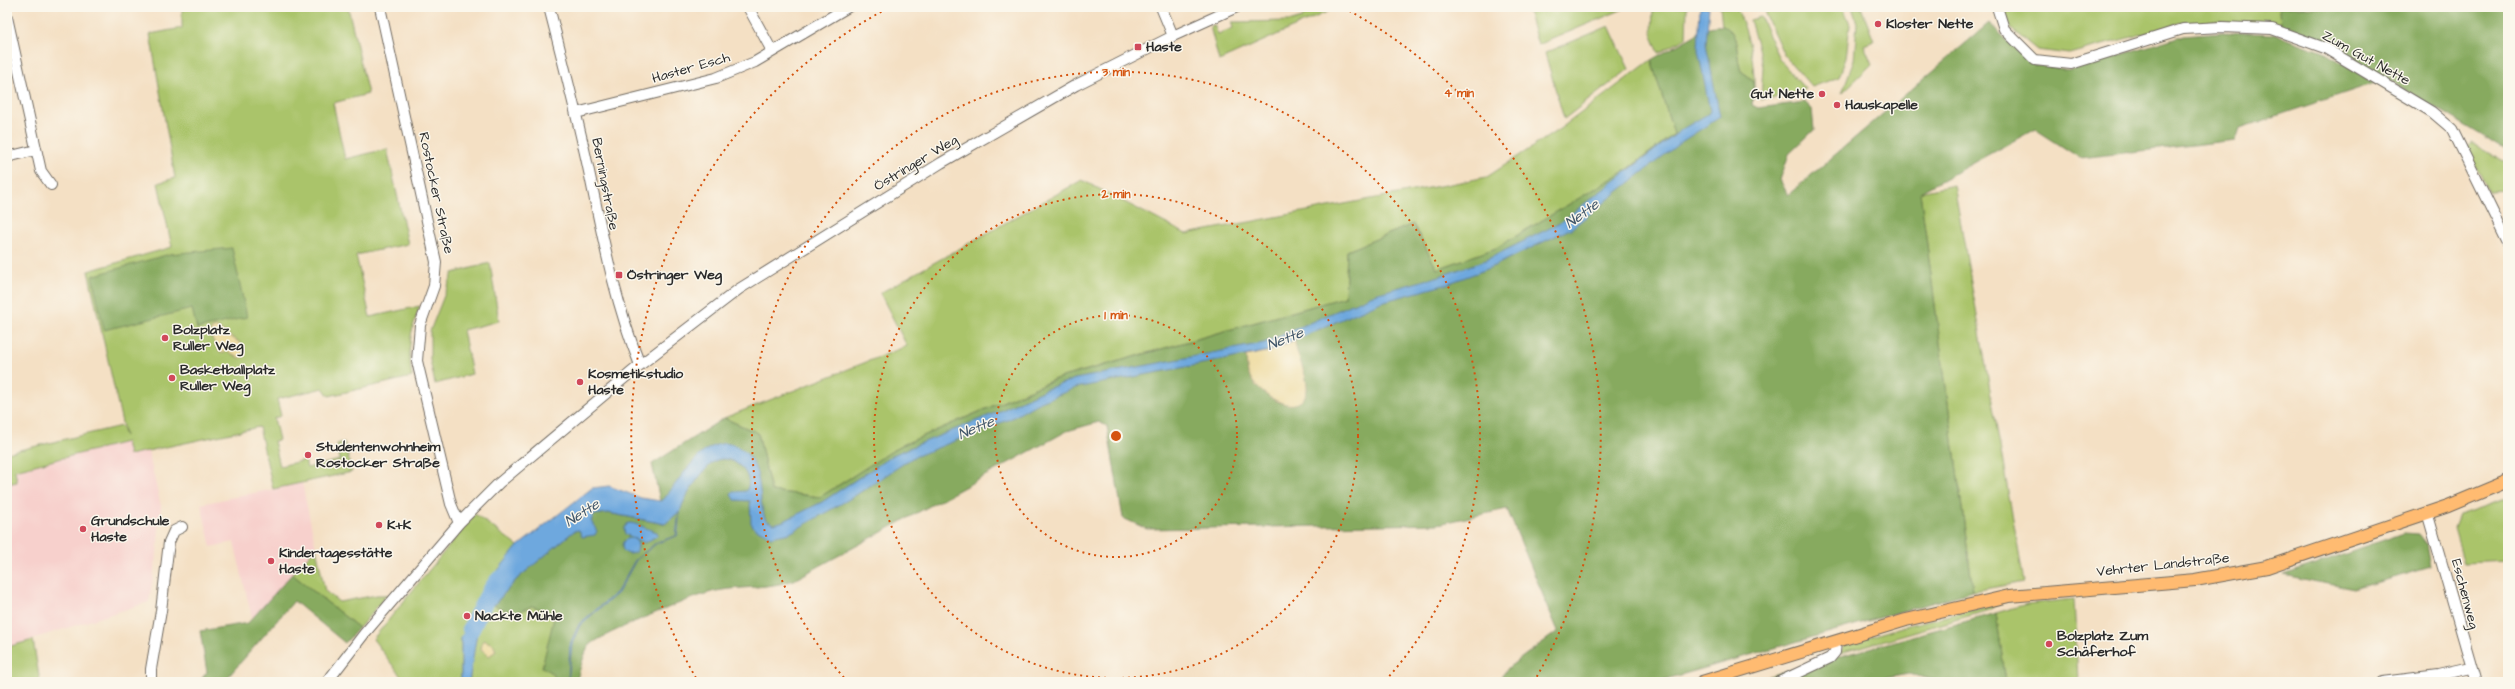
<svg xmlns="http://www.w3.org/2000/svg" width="2515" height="689" font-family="'Architects Daughter',sans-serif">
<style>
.built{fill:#f7d0cc}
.green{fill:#aac46a;stroke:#6a784a}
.forest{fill:#87aa5e;stroke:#596a44}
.sand{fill:#eeda9e;stroke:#8c8264}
.water{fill:#6ea8de;stroke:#4c6a84}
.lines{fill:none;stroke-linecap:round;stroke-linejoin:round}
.river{stroke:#6ea8de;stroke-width:18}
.minor-casing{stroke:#716a61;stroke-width:12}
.major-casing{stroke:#716a61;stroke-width:14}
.minor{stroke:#fff;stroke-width:10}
.major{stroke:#ffbb71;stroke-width:12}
.ring{fill:none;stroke:#d5540f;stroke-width:2;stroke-dasharray:2 4}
.poi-dot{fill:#d1495b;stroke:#fbf7ec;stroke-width:1.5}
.labels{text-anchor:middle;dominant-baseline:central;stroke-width:3;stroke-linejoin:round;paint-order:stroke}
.poi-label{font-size:14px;font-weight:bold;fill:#2b2b2b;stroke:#fbf7ec;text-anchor:start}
.street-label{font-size:14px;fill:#2b2b2b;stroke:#fbf7ec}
.water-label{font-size:15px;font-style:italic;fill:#42576a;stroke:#fbf7ec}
.centre{fill:#d5540f;stroke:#fbf7ec;stroke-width:2}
.ring-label{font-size:12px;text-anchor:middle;font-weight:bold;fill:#d5540f;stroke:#fbf7ec;stroke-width:3;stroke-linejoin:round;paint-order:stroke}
</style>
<rect width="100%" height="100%" fill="#fbf7ec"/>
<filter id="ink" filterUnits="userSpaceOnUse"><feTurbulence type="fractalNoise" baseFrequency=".025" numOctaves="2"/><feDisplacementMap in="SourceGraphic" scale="8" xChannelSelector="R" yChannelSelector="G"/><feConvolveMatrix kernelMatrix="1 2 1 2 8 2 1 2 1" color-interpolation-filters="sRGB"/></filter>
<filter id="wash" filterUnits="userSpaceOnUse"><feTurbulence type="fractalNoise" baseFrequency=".012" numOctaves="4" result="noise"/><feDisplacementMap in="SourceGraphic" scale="16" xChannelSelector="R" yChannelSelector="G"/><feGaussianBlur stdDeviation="0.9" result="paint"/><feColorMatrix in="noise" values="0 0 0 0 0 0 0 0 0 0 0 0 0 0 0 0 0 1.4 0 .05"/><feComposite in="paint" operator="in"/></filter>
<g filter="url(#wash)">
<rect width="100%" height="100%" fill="#f4e0c4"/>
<path class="built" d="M127,442L130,455L148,451L161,506L157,553L149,602L7,647V484L17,482L14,470Z
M302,483L316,548L252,618L234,542L211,547L201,504Z"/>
<path class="green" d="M182,7H348L368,94L333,103L345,159L387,149L408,244L356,255L370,317L420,306C410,332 407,349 412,377L329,396L323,388L277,399L281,416L274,418L279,440L274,441L280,466L305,460L307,468L340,460L337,444L344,442L352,472L273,489L259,427L129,455L126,442L15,470L17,482L7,484V453L121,426L125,436L88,271L172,247L158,183L175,178L150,34L182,28Z
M1311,7H1338L1219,61L1210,26L1214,25L1218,34L1233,28L1231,22H1233L1292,21L1302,18Z
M1527,7H1628L1538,45Z
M1653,7H1687L1686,38L1659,53L1652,36Z
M1720,7H1736C1748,31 1755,61 1754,88L1752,79L1741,71C1734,52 1743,37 1722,26Z
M1767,7H1843L1850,24L1846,58L1839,77L1812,87L1784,55L1765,14Z
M1852,7H1861L1874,41L1864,45L1872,64L1842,93L1854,60L1857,23Z
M2004,7H2277L2280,8L2281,26L2223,22L2183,23L2069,54L2037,50L2011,29Z
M1761,17L1779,59L1805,89L1788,96L1761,99L1763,66L1750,20Z
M1609,26L1629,69L1564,119L1545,53Z
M1651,60L1674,134L1628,169L1496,248L1437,269L1413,224L1347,251L1345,297L1055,379L900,446L820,497L771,491L758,433L724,418L907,346L880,293L1082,180L1186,234L1487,177L1561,128Z
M2471,143L2508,164V191L2489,192L2467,148Z
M1954,185L2024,582L1973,591L1920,192Z
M490,263L499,321L463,330L472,374L435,384L430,360V331L453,273Z
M2508,498V561L2464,563L2454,528L2459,515Z
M475,514L518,546L556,614L563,682H469L475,641L461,637V682H405L373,639Z
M316,548L325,591L339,602L377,595H387L359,628L292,574Z
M2074,599L2078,682H2006L1996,613L2027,604Z
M2002,603L1986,611L1840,653L1845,644L1908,625Z
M33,640L40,682H7V647Z"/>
<path class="forest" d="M2277,7H2508V151L2325,42L2281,26L2280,8Z
M1989,23L2033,65L2072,70L2184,35L2222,32L2273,34L2324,52L2375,83L2240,128L2236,140L2080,158L2035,129L1920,192L1973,591L1656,682H1497L1509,667L1558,631L1507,509L1438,524L1147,529L1123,518L1107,426L1099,422L1067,431L794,580C768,589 743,586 716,591C698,594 601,634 590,645C584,651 579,674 576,682H558L552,673L542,667L555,614L532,606L514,614L494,605L517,579L574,531L579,530L581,534L593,527L591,521L594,515L608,513L665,524L652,464L724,418L758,433L771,491L820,497L900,446L1056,379L1345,297L1347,251L1413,224L1437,269L1496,248L1628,169L1674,134L1651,60L1709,27C1742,19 1734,51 1741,71L1752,79L1754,88L1752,105L1758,108L1805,102L1812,109L1814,130L1789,154L1780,180L1788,195Z
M232,248L247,317L197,329L192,309L104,330L92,276L170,254Z
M2404,533L2419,534L2426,543L2430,567L2354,589L2283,575Z
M292,574L359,628L345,643L294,601L228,677L234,682H199L207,672L200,631L248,623Z
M1996,613L2006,682H1943L1909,674L1863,682H1747Z"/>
<path class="sand" d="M216,327L242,344L244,357L239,358L226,350L225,353H220L210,335L211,329Z
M1295,340C1295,357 1313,381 1305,396C1294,418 1256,392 1250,377C1246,371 1247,363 1246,356L1270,351Z
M483,640L493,644L496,651L489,656L481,649Z"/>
<path class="water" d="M1700,7H1709L1706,44L1720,117L1681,142L1572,228L1490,268L1444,285L1381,302L1270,351L1075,388L1036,404L1010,419L912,458L853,497L790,533L771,537L754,528L751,523L750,501L735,500L731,495L733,492L746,491C756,476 734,454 717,460C706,464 684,497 681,509C678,517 679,527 677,536L657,543L636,560L618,593L580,625L572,644L568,682L570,644L579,624L617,592L635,560L657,542L676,536L679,512L665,524L608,513L594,515L591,521L597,531L595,535L582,537L579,530L574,531L517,579L494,605L482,597L499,569L518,546L592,488L609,486L641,498L660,501L664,499C680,480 707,430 738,447C747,452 753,460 756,470C762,487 759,505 766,520L774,524L784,521L822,502L895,454L1000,411L1044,390L1075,379L1264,343L1375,294L1440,276L1486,260L1558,224L1684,128L1708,114L1710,111L1698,50Z
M628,523C635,522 649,530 657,532L658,535L645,543L625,534L624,528Z
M622 546a8 8 0 1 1 16 0a8 8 0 1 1-16 0Z
M481,606L489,612L477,633L469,682H461V637Z"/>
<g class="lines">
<path class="river" d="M471,629C478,614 489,590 500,579"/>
</g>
</g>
<g filter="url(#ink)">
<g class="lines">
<defs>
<path id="minor" d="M380,7L436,262L434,286L420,325L417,361L451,504L459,523
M549,7C564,65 579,123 591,181C604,244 616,305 640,365
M748,7L772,51
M1161,7L1173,36
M1997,7L2004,29L2035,60L2071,64L2183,29L2222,27L2272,29L2325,48L2432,112L2452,129L2508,243
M7,17L41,171L51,185
M576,113L716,78L755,62L848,7
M7,157L36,150
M2427,512L2476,682
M151,682V669L161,611L169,542L174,531L182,527
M327,682L364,634L459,523L499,483L640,365L739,289L941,163L1076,85L1173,36L1237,7
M1779,682L1830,658L1835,652L1836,641
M2383,682L2439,675L2470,668"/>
<path id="major" d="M1702,682L1906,620L2009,596L2195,580L2267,567L2448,506L2508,481"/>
</defs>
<use href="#minor" class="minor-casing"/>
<use href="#major" class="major-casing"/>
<use href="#minor" class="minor"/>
<use href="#major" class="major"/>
</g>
</g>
<g class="ring">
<circle cx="1116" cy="436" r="121"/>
<circle cx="1116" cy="436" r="242"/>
<path d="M848 682A364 364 0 1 1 1384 682"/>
<path d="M696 678A485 485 0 0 1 888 8M1344 8A485 485 0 0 1 1536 678"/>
</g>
<g class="poi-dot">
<circle cx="1878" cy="24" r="4"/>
<rect x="1134" y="43" width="8" height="8" rx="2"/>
<circle cx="1822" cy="94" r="4"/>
<circle cx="1837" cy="105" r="4"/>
<rect x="615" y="271" width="8" height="8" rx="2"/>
<circle cx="165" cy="338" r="4"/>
<circle cx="172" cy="378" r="4"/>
<circle cx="580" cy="382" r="4"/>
<circle cx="308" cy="455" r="4"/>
<circle cx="379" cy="525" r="4"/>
<circle cx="83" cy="529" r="4"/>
<circle cx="271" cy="561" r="4"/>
<circle cx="467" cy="616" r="4"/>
<circle cx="2049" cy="644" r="4"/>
</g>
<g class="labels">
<g class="poi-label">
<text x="1886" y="24">Kloster Nette</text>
<text x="1146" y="47">Haste</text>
<text x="1814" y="94" text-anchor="end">Gut Nette</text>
<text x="1845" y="105">Hauskapelle</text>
<text x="627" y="275">Östringer Weg</text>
<text x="173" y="330">Bolzplatz<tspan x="173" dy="16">Ruller Weg</tspan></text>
<text x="180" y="370">Basketballplatz<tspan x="180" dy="16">Ruller Weg</tspan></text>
<text x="588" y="374">Kosmetikstudio<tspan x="588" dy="16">Haste</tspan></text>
<text x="316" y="447">Studentenwohnheim<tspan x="316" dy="16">Rostocker Straße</tspan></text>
<text x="91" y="521">Grundschule<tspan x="91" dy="16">Haste</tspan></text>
<text x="387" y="525">K+K</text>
<text x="279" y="553">Kindertagesstätte<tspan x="279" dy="16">Haste</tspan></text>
<text x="475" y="616">Nackte Mühle</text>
<text x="2057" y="636">Bolzplatz Zum<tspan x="2057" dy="16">Schäferhof</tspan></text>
</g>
<g class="street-label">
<text transform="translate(2366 58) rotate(29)">Zum Gut Nette</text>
<text transform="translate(691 68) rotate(-16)">Haster Esch</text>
<text transform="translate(916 163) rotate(-31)">Östringer Weg</text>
<text transform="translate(605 184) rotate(79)">Berningstraße</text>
<text transform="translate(436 193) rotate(78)">Rostocker Straße</text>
<text transform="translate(2163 565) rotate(-6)">Vehrter Landstraße</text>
<text transform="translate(2465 594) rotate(75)">Eschenweg</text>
</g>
<g class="water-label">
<text transform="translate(1582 214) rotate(-36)">Nette</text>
<text transform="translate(1285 339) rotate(-22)">Nette</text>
<text transform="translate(976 428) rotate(-23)">Nette</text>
<text transform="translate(582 513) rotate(-33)">Nette</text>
</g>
</g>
<circle cx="1116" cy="436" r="6" class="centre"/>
<g class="ring-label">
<text x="1116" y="76">3 min</text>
<text x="1459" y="97">4 min</text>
<text x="1116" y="198">2 min</text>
<text x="1116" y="319">1 min</text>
</g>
<rect width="2515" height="689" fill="none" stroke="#fbf7ec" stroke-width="24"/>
</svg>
